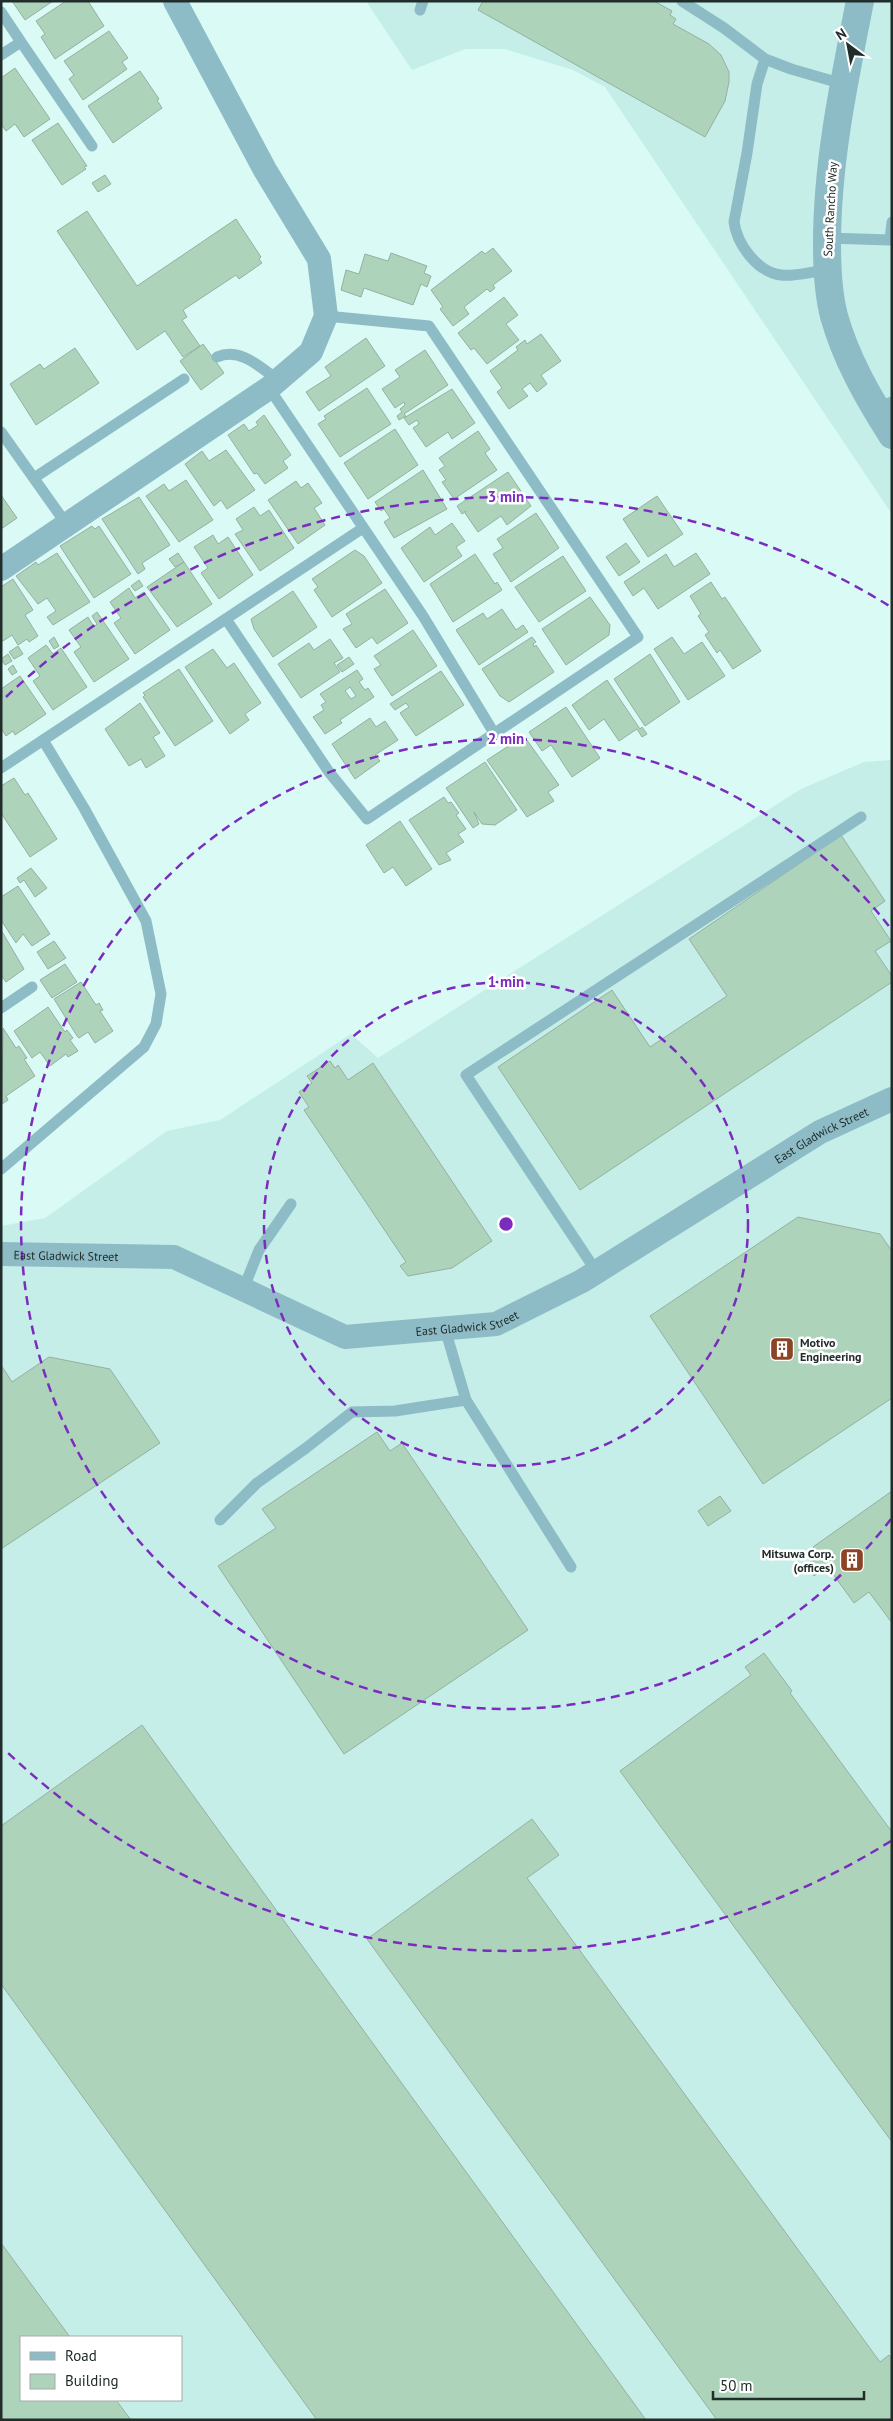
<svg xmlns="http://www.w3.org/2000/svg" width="893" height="2421" font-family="'PT Sans',sans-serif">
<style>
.built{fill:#c5eee8;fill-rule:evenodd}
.building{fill:#add3bb;stroke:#97afa0;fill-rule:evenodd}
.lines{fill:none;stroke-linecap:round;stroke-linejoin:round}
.service{stroke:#8dbbc6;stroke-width:11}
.minor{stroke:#8dbbc6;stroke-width:24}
.tertiary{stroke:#8dbbc6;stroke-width:28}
.ring{fill:none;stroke:#7b2cbf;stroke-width:2.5;stroke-dasharray:9 6}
.labels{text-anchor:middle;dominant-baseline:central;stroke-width:5;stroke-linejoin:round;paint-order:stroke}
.street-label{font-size:12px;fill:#212d2b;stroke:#fff}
.poi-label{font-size:12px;font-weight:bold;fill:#212d2b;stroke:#fff;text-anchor:start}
.centre{fill:#7b2cbf;stroke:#fff;stroke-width:2.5}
.ring-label{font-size:15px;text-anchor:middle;font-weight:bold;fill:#7b2cbf;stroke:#fff;stroke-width:5;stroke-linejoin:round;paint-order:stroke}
</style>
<rect width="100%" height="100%" fill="#d9faf5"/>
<path class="built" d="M366,1H892V514L605,87L573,70L505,49H465L412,70Z
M892,760V2420H1V1226L45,1218L167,1131L220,1120L351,1034L378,1058L801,789L864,762ZM21,2337H181V2400H21Z"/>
<path class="building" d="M12,1H53L25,20Z
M66,1H88L104,26L55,59L41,37L45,34L36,21Z
M483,1H654L672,11L670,15L676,19L673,24L709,44L721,55L729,72V82L725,101L705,137L478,10Z
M109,31L128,58L122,62L127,69L83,100L69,79L74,75L64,61Z
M15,68L50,119L24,137L15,124L6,131L1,124V78Z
M140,71L159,99L157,100L162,108L113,143L88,106Z
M58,123L87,166L84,167L86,169L62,185L32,140Z
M105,175L111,184L98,192L92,183Z
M87,211L137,286L236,219L261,257L259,259L262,263L239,279L236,275L183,310L187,317L182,320L200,346L183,357L165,331L137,350L57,231Z
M493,248L512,271L493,285L495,288L490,292L487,289L464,307L469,314L453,326L440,309L443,307L431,290L482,251L485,254Z
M391,253L427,266L424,273L431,276L427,287L421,284L413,305L364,288L361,297L341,290L346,270L359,274L365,254L388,261Z
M504,297L518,315L506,324L519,340L487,364L474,348L471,350L458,333Z
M541,334L561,361L541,375L547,384L537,392L530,383L522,389L528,396L509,409L497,392L502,388L490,371L518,350L516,347L525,340L527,344Z
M366,338L385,366L319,411L306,392L331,376L325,367Z
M203,344L224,373L201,390L180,361Z
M75,348L99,383L36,425L10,384L40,364L44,369Z
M425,350L448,385L404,414L406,416L399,420L397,416L402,412L400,409L405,405L404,402L395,408L382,389L400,377L395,370Z
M367,388L391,424L340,457L318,424L326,419L324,416Z
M452,389L475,423L452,439L448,432L426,447L413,428L419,424L417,420L409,425L404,418Z
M264,415L291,455L283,461L288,468L265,484L257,473L254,474L228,435L244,424L249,431L258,425L256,422Z
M395,429L418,465L368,499L344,463Z
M478,431L490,449L485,453L497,470L454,499L442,482L446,480L439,470L445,466L439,458Z
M226,450L255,490L227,509L221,500L214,506L185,464L202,451L209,461Z
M423,470L447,509L394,538L384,522L390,518L384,509L381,511L375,502Z
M508,472L531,506L507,525L501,516L478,532L465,513L466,511L462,514L457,506Z
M186,480L213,520L179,542L146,496L164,484L169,491Z
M296,481L301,488L308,483L322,503L314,508L325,525L298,544L268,500Z
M1,495L17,518L1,529Z
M657,496L683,534L648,557L623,519Z
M139,497L170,545L142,563L145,569L138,574L102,519Z
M254,507L260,516L269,510L294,548L260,571L235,534L243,530L236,519Z
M536,513L559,548L511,582L493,554L503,548L497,539Z
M452,523L465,541L456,547L462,556L424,582L401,548L430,527L435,535Z
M92,526L95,529L99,526L131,574L94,598L60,546Z
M213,535L218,544L228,537L253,575L219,599L201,573L208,568L194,547Z
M626,543L640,562L619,576L606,557Z
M355,550L364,556L382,583L332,617L314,590L318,587L312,579Z
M57,553L90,602L53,625L47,617L56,611L47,598L38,604L16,576L36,562L38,565Z
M178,553L184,562L175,567L169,559Z
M696,553L710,574L658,609L644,588L633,596L624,582L666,554L674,567Z
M475,554L495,584L497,582L502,590L453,622L430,584Z
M563,556L586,591L539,622L515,587Z
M184,562L212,604L177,627L147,587Z
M13,579L33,610L25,615L38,636L29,642L27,639L18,645L12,635L3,641L1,639V587Z
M139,580L143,586L135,591L131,586Z
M711,582L722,599L725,597L761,651L733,669L720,650L717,653L705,635L709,632L698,616L701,614L690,596Z
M129,588L135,598L144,592L170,630L135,654L114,623L121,618L110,602Z
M385,589L408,623L377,644L372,637L356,648L343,629L352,624L346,614Z
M293,591L317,627L273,657L254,629L251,619Z
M590,597L610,625L609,635L566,665L542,629Z
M502,609L516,630L523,625L528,632L479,665L456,630L483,613L487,619Z
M97,612L129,659L94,682L74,652L81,647L69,630L88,617L94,627L97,624L92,616Z
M413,630L437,666L392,696L374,669L381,665L374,656Z
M54,637L59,646L54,649L49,641Z
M532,637L536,642L533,644L534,647L536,645L554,672L509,702L500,696L482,669Z
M672,637L684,654L702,642L725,676L688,700L654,649Z
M330,639L343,658L334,663L340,672L301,698L278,664L309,643L314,650Z
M46,645L53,654L61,648L87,687L53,710L33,681L40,676L28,658Z
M18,646L23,654L14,659L9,652Z
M213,649L227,668L234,663L261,703L245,714L249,720L230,734L185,667Z
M8,654L12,661L5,665L1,659Z
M650,654L680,702L645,726L614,679Z
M349,657L354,664L342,672L337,665Z
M13,665L17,672L12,675L8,669Z
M179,669L213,721L175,746L143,697L145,695L143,693Z
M357,670L363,679L359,682L365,690L368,688L374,697L340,720L342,723L325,734L313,717L324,710L321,705L326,702L320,694ZM350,687L356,696L351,699L345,691Z
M441,671L464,705L416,736L400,713L409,707L406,703L395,710L390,704Z
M20,676L46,714L15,735L13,731L6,736L1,728V689Z
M607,680L640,729L642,727L647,734L642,737L637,729L619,741L604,719L589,730L572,705Z
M140,703L160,733L153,737L165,756L146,768L141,759L129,766L105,729Z
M566,707L600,758L572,777L551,745L542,751L529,732Z
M370,718L376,727L385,721L398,740L375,755L380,761L355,779L332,744Z
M524,736L559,785L548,792L554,801L527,817L487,760Z
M485,762L517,810L495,825L482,824L474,812L479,824L473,828L446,788Z
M14,778L25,795L28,793L57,839L30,857L1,813V786Z
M444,797L448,803L451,802L459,813L456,815L466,829L458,834L464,842L446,853L451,860L439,865L409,820Z
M400,821L432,869L406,886L393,867L384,873L366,845Z
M841,835L885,901L871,911L891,941L875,951L892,976V982L580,1190L498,1067L612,990L650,1047L727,996L689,939Z
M31,868L47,888L35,897L24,880L20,883L17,878Z
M18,886L50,934L32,946L23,934L16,943L1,920V897Z
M1,930L24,969L6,982L1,975Z
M54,941L66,958L48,969L37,952Z
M65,964L77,982L52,998L40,980Z
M81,982L96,1005L99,1003L103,1010L100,1011L113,1031L95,1043L88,1032L79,1038L77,1036L54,999Z
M48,1007L65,1032L67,1030L73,1038L70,1040L78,1051L68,1057L66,1054L50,1066L40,1052L32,1058L14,1031Z
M3,1028L16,1048L19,1046L27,1058L24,1059L35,1076L6,1096L8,1100L2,1104Z
M330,1061L335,1068L338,1065L348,1080L373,1063L492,1241L452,1268L408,1276L400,1266L406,1262L304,1110L309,1107L299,1092L312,1083L307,1076Z
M798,1217L880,1234L892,1251V1398L763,1484L650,1316Z
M49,1357L110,1369L160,1443L1,1549V1365L12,1382Z
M377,1432L390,1451L402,1443L528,1630L344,1754L218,1566L276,1528L262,1509Z
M892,1491V1623L869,1592L854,1603L827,1566L814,1576L806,1565L819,1555L813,1547Z
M720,1496L731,1511L708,1526L698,1511Z
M764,1653L792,1691L790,1693L892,1832V2142L620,1771L751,1675L745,1667Z
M142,1725L646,2420H317L1,1984V1826Z
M532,1819L559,1855L527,1878L880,2362L889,2355L892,2359V2420H717L367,1939Z
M1,2243L70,2337H21V2400H116L131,2420H1Z"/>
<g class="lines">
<path class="service" d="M682,1L724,28L765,59L791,69L843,84
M420,10L423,1
M1,12L21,42L1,55
M21,42L92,146
M765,59L757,84L747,153L734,222C737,244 757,272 781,275C795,277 813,271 828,270
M827,238L890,240L892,222
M217,357C240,347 260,367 278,380
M269,388L423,616L494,733
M875,408L892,402
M1,432L67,525
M34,478L184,379
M226,619L329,772L367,819L638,637L429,326L326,316
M1,768L363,528
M1,1008L32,987
M1,1169L144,1047L156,1024L161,994L146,921L84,808L43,740
M596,1271L466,1075L861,817
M243,1290L259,1250L291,1204
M445,1329L466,1400L571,1567
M220,1520L257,1483L306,1448L352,1412L395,1411L466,1400"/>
<g class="minor">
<path d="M1,569L269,388L311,352L326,316L319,259L265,170L175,1"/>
<path id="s1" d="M1,1254L174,1257L345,1337L496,1324L582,1281L820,1132L892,1099"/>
</g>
<path class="tertiary" d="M860,1C844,82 827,162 827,244C827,268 828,293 834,316C846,359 868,397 892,435"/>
</g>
<g class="ring">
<circle cx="506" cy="1224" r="242"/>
<path d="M891 1519A485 485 0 1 1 891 929"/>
<path d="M891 1841A727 727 0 0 1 6 1751M6 697A727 727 0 0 1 891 607"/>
</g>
<defs>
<symbol id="building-square" viewBox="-11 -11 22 22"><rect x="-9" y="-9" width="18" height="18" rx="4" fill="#8d4426" stroke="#fff"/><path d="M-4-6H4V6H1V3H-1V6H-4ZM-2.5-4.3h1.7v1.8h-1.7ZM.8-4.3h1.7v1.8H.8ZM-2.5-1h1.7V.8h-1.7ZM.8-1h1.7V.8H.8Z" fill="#fff"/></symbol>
</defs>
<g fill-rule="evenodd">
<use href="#building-square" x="768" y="1335" width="28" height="28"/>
<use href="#building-square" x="838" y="1546" width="28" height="28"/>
</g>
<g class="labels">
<g class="street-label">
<text transform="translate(830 209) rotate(-87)">South Rancho Way</text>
<text stroke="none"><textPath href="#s1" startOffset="890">East Gladwick Street</textPath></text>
<text stroke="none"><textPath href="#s1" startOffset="65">East Gladwick Street</textPath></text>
<text stroke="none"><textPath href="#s1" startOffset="485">East Gladwick Street</textPath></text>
</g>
<g class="poi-label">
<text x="800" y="1342">Motivo<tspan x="800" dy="14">Engineering</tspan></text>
<text x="834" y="1553" text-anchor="end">Mitsuwa Corp.<tspan x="834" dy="14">(offices)</tspan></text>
</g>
</g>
<circle cx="506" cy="1224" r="8" class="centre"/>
<g class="ring-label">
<text x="506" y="502">3 min</text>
<text x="506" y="744">2 min</text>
<text x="506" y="987">1 min</text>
</g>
<rect width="893" height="2421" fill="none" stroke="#212d2b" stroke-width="5"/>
<rect x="20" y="2336" width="162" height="65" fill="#ffffff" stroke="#a6abaa"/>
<rect x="30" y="2352" width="25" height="8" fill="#8dbbc6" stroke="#a6abaa"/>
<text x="65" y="2361" font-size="15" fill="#212d2b">Road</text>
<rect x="30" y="2374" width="25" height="15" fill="#add3bb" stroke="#a6abaa"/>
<text x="65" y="2386" font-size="15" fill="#212d2b">Building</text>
<g transform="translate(848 45) rotate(328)" stroke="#ffffff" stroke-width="4" paint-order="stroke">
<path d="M0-4L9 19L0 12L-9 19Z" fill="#212d2b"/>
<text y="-8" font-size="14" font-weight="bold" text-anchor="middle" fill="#212d2b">N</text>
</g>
<path d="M713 2391v8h151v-8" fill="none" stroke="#212d2b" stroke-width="2.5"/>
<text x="720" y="2391" font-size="15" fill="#212d2b" stroke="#ffffff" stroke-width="4" paint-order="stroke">50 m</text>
</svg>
